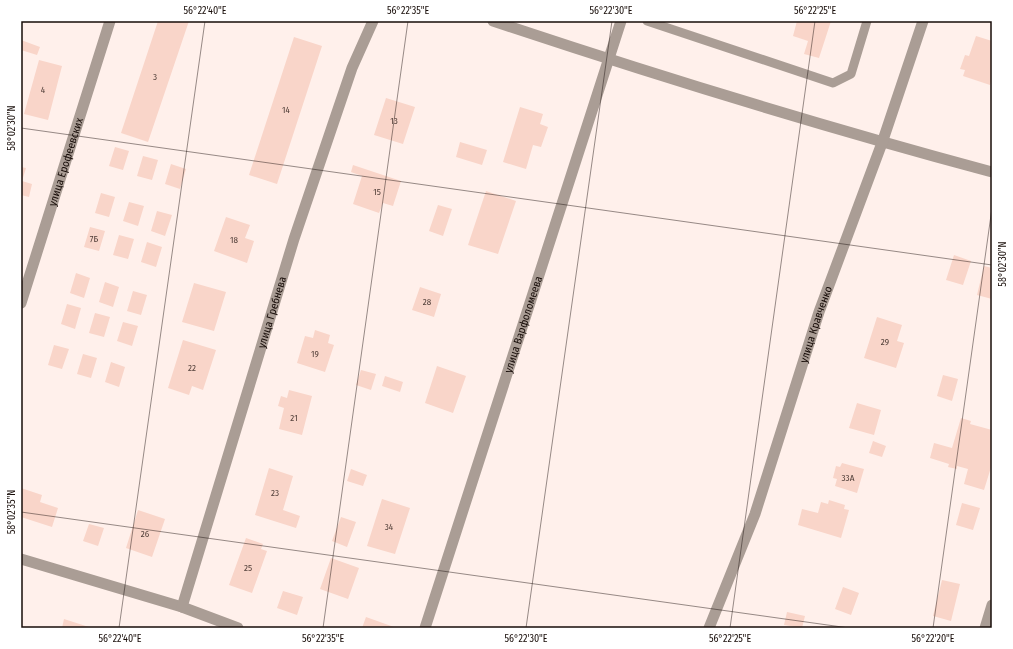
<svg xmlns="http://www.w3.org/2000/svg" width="1013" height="649" font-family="'Fira Sans Condensed',sans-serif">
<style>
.building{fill:#f9d5c9}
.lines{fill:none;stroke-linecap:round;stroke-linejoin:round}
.service{stroke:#aa9d95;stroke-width:9}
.minor{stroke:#aa9d95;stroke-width:11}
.ticks{fill:none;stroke:#170c08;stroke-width:1;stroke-opacity:0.45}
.labels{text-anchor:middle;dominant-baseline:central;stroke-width:3.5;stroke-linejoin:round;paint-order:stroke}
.number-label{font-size:9px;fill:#503e38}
.street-label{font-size:11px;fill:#170c08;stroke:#fff}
.neatline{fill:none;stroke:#170c08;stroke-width:1.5}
.ticks-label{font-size:10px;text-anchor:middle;fill:#170c08}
</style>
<rect width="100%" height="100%" fill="#fff0eb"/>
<path class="building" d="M158,21H189L148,142L121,133Z
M797,21H831L819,58L804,54L808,41L793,36Z
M976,36L992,41V78L990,85L963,76L965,70L960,69L965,55L969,56Z
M294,37L322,46L277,184L249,175Z
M21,40L40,47L37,55L21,50Z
M39,60L62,66L48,120L24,114Z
M386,98L415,107L403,144L374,135Z
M520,107L543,114L540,124L548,127L541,147L533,145L526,169L503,162Z
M460,142L487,150L482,165L456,157Z
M115,147L129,151L123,170L109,166Z
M143,156L158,160L152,180L137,176Z
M171,164L186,169L180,189L165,184Z
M353,165L401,181L393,206L383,203L379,213L353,204L362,176L351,172Z
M21,167L26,168L22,181L32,184L29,197L21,195Z
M486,191L516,201L498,254L468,245Z
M101,193L115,197L109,217L95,213Z
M129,202L144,206L138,226L123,221Z
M438,205L452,209L443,236L429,231Z
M157,211L172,215L165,236L151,231Z
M226,217L250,225L245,238L254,241L247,263L214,251Z
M90,227L105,231L99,251L84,247Z
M119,235L134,239L128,259L113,255Z
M147,242L162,247L156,267L141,262Z
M954,255L971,261L963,285L946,280Z
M984,266L992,268V299L977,295Z
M76,273L90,278L84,298L70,293Z
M105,282L119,287L113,307L99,302Z
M194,283L226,292L214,331L182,322Z
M420,287L441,294L434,317L412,310Z
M133,291L147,295L141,315L127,311Z
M67,304L81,308L75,329L61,324Z
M95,313L110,317L104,337L89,333Z
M877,317L902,325L897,341L904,343L896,368L864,358Z
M123,322L138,326L132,346L117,341Z
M315,330L330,335L328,343L334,345L325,372L297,363L305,336L313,338Z
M183,340L216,350L203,390L192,386L189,395L168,388Z
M54,345L69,349L62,369L48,365Z
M83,354L97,358L91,378L77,374Z
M111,362L125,367L119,387L105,382Z
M437,366L466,376L453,413L425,403Z
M361,370L376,374L371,390L356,385Z
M943,375L958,379L952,401L937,396Z
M385,376L403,382L400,392L382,386Z
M289,390L312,396L302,435L279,429L284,408L278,406L281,396L287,398Z
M857,403L881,410L874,435L849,428Z
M961,418L971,421L970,424L992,430V464L984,490L964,484L968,469L957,466V469L948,467L949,464L930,458L934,443L952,448Z
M873,441L886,446L882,457L869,453Z
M842,463L864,469L857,493L835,486L837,479L833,478L836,466L840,467Z
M269,468L293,476L283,510L300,516L296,528L255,515Z
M351,469L367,475L363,486L347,481Z
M21,488L42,495L40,502L58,508L52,527L21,517Z
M382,499L410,508L395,554L367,546Z
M829,500L845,505L844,509L849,510L841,538L798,525L802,509L818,513L821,502L828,504Z
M962,503L980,508L973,530L956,525Z
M138,510L165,519L152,557L126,548Z
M341,517L356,522L347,547L332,541Z
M89,524L104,528L98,546L83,541Z
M246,538L263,544L261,549L267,551L252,593L229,585Z
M331,558L359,568L348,599L320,589Z
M942,580L960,584L951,621L933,616Z
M843,587L859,593L851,615L835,609Z
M283,591L303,597L297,615L277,608Z
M787,612L805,616L802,628L784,625Z
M366,617L394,627L393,628H362Z
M64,619L92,628H62Z"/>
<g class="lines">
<path class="service" d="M647,21L833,83L851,74L867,21"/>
<g class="minor">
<path d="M493,21C658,76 824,127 992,172"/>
<path id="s1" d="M21,303L110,21"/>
<path d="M21,559L182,607L238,628"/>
<path id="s2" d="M182,607L294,239L352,68L373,21"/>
<path id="s3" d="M425,628L621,21"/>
<path id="s4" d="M709,628L755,514L819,312L882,143L923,21"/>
<path d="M985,628L992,605"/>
</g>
</g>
<path class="ticks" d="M21,128L992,265M21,512L849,628M119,628L205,21M323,628L408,21M526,628L612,21M730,628L815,21M933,628L992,208"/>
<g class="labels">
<g class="number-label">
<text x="155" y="77">3</text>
<text x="43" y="90">4</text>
<text x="286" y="110">14</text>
<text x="394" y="121">13</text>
<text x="377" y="192">15</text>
<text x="94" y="239">7Б</text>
<text x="234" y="240">18</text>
<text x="427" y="302">28</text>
<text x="885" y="342">29</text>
<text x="315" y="354">19</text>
<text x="192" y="368">22</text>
<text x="294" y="418">21</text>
<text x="848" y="478">33А</text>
<text x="275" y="493">23</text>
<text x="389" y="527">34</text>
<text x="145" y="534">26</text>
<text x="248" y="568">25</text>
</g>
<g class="street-label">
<text stroke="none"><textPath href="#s1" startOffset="148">улица Ерофеевских</textPath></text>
<text stroke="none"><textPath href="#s2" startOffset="308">улица Гребнева</textPath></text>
<text stroke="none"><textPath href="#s3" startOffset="319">улица Варфоломеева</textPath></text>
<text stroke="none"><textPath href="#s4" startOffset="322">улица Кравченко</textPath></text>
</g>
</g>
<rect width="1013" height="649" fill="none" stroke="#ffffff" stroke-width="44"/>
<rect x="22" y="22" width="969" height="605" class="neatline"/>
<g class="ticks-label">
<text x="205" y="14">56°22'40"E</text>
<text x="408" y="14">56°22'35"E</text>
<text x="611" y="14">56°22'30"E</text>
<text x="815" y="14">56°22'25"E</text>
<text transform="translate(11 128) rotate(-90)" y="4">58°02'30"N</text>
<text transform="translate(1002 264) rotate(-90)" y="4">58°02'30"N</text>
<text transform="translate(11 512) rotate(-90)" y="4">58°02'35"N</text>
<text x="120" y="642">56°22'40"E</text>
<text x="323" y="642">56°22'35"E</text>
<text x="526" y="642">56°22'30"E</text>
<text x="730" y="642">56°22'25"E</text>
<text x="933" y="642">56°22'20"E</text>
</g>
</svg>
